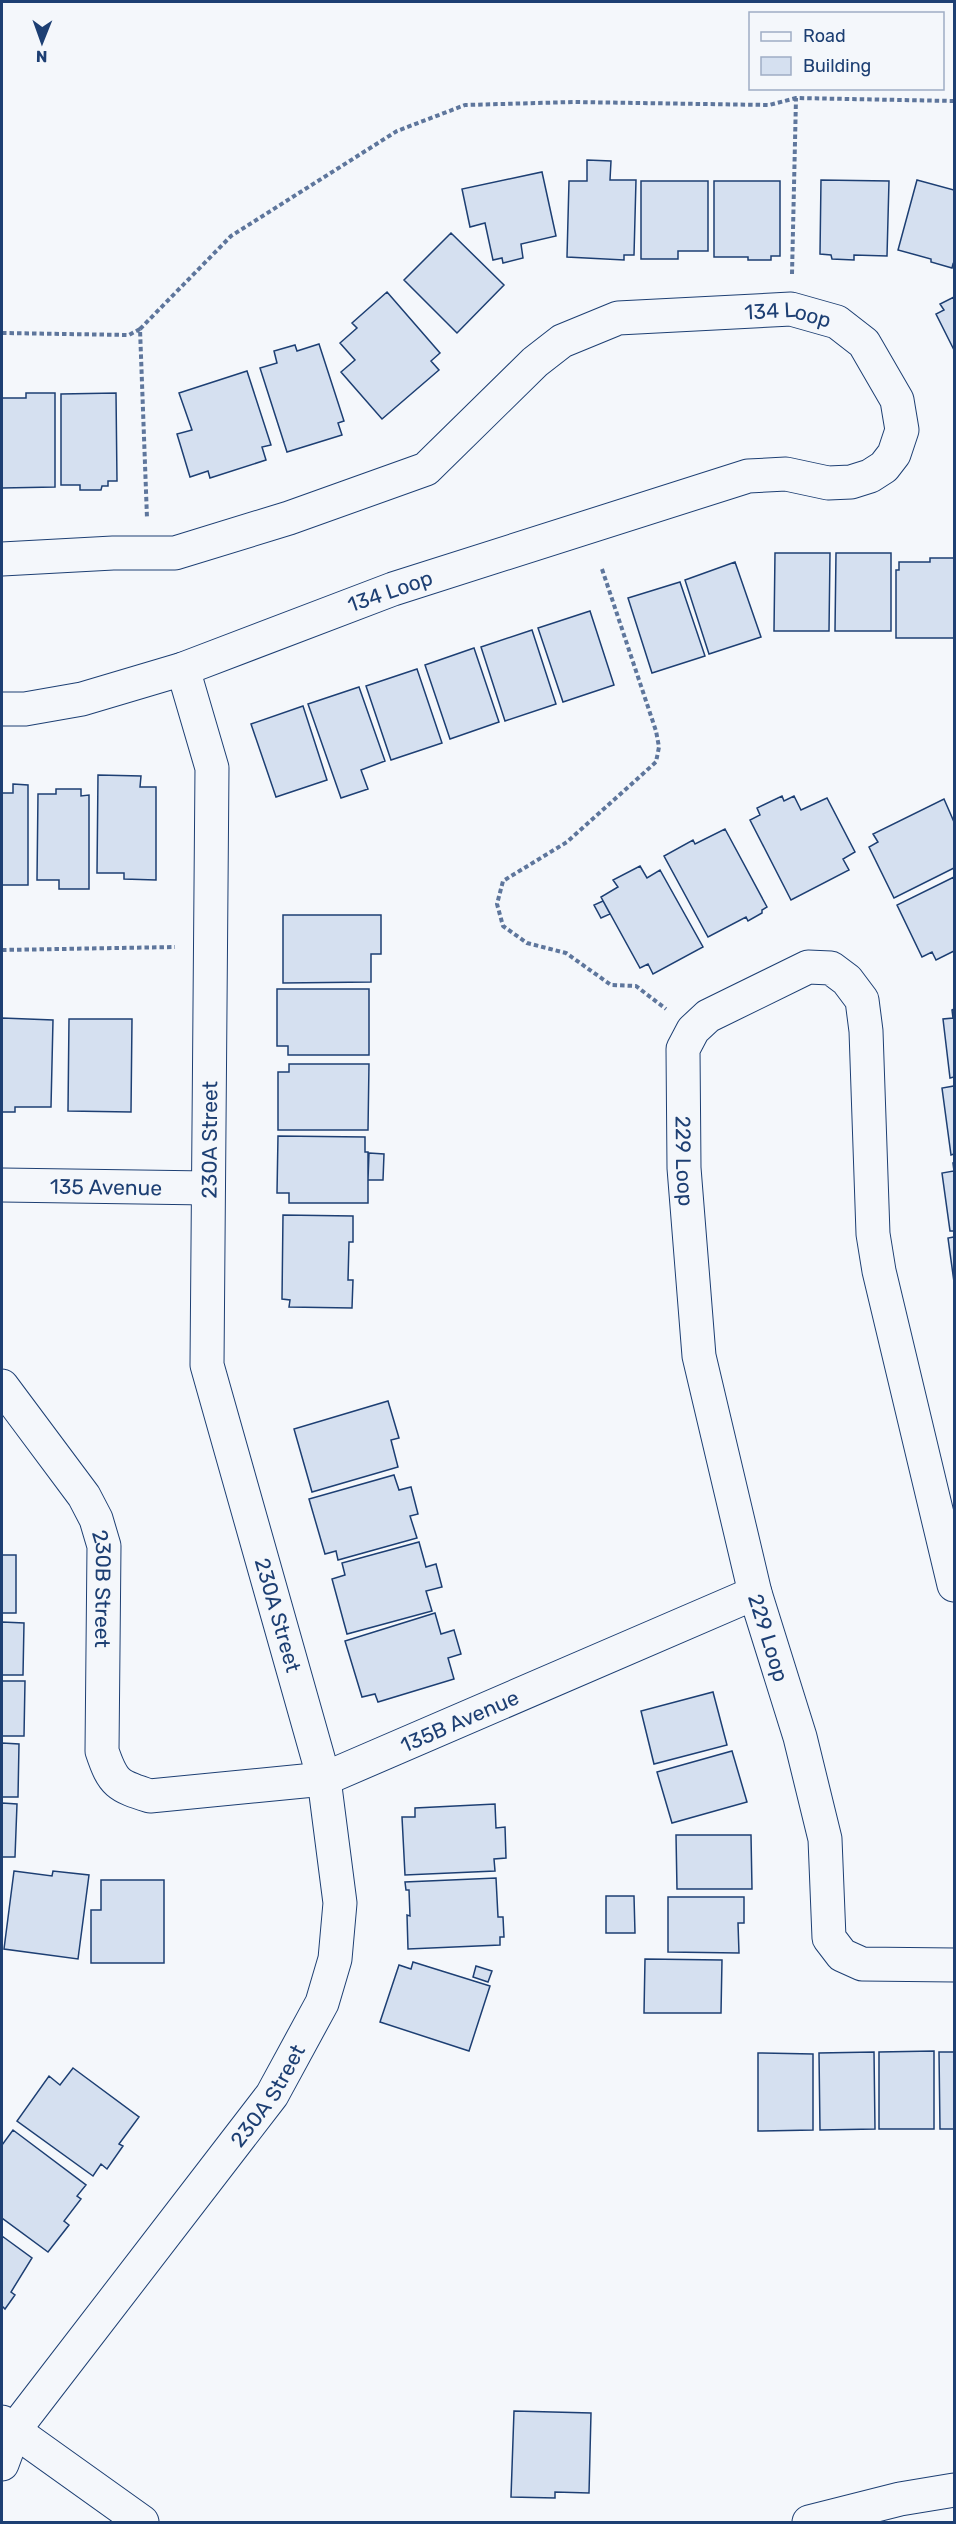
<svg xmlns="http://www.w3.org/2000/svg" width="956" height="2524" font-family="Rubik,sans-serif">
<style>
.building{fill:#d5e0f0;stroke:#1d3f73;stroke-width:1.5}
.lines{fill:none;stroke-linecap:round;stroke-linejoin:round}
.street-casing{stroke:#1d3f73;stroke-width:35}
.path{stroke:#5e769c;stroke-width:4;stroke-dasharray:4.5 3;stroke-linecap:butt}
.street{stroke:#f4f7fb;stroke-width:33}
.labels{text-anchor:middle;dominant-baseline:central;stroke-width:4.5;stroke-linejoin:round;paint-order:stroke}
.street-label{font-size:21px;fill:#1d3f73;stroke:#f4f7fb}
</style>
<rect width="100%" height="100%" fill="#f4f7fb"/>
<path class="building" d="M587,160L611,161L610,180H636L634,255H624V260L567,257L569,181H587Z
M542,172L556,236L521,244L523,258L503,263L502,258L493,260L485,223L470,227L462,189Z
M821,180L889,181L887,256L854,255V260L832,259L831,255L820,254Z
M917,180L954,190V265L953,264L952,268L931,262V259L898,250Z
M641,181H708V251H678V259H641Z
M714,181H780V256H771V260H748V257H714Z
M451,233L504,285L457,333L404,280Z
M387,292L440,353L431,361L439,370L382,419L341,372L355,360L340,343L357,328L352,323Z
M954,297V350L936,314L944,310L940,304Z
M319,344L344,421L338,423L342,435L287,452L260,368L277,363L274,351L295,345L297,351Z
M247,371L271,445L262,447L266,460L210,478L208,471L190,477L177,434L192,430L179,393Z
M26,393H55V487L2,488V398H26Z
M116,393L117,481H108V486H102L101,490H80V485H61V394Z
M775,553H830L829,631H774Z
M836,553H891V631H835Z
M930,558H954V638H896V570H899V562H930Z
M735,562L761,637L709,654L685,580Z
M680,582L705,656L652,673L628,598Z
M590,611L614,685L563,702L538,628Z
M532,630L556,704L505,721L481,647Z
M474,648L499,722L450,739L425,665Z
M417,669L442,743L391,760L366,686Z
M359,687L385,761L361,770L368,789L341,798L308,704Z
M303,706L327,780L276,797L251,724Z
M98,775L141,776L140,787H156V880L124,879V873H97Z
M13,784L28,785V885H2V793H13Z
M56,789H81V796L89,795V889H59V880H37L38,794H56Z
M782,796L784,801L794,796L801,810L827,798L855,852L843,859L849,870L791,900L750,820L760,815L757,808Z
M944,799L954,822V868L894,898L869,847L878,842L873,834Z
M725,829L767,907L762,910V913L748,921L746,917L708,937L664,856L693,840L695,844Z
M640,866L647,878L660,870L703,947L653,974L648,964L640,968L601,897L618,887L613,880Z
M954,877V951L936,960L932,952L922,957L897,905Z
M603,901L610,914L601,918L594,905Z
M283,915H381V954H371V982L283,983Z
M277,989H369V1055H288V1046H277Z
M954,1009V1077L950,1078L943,1019L953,1018L952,1010Z
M2,1018L53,1020L51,1107H15V1112H2Z
M69,1019H132L131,1112L68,1111Z
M289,1064H369L368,1130H278V1072H289Z
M954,1086V1154L951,1155L942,1088Z
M278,1136L365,1137V1152H368V1203H289V1193H277Z
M369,1153L384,1154L383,1180H368Z
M953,1163H954V1231H950L942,1173L954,1171Z
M283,1215L353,1216V1242H349L348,1280H353L352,1308L289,1307L290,1300L282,1299Z
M954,1237V1282L948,1238Z
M388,1401L399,1438L391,1440L398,1467L312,1492L294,1429Z
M394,1475L399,1490L411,1487L418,1514L410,1516L417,1538L338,1560L336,1551L325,1554L309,1499Z
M419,1542L426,1567L436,1564L442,1587L426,1591L432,1611L347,1634L332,1579L345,1575L342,1563Z
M2,1555H16V1613H2Z
M435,1613L441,1634L454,1630L461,1654L448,1658L454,1679L378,1702L375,1694L362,1697L345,1641Z
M2,1622L24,1623L23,1675H2Z
M2,1681H25L24,1736H2Z
M713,1692L727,1745L654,1764L641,1711Z
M2,1743L19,1744L18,1797H2Z
M732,1751L747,1802L672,1823L657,1772Z
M2,1803L17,1804L15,1857H2Z
M495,1804L496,1828L505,1827L506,1858L494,1859L495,1871L405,1875L402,1817H415V1808Z
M676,1835H751L752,1889H677Z
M14,1871L52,1876L53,1871L89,1875L78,1959L4,1949Z
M496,1878L498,1917H503L504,1937H500V1945L408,1949L407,1915L410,1916L409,1890H406L405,1882Z
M101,1880H164V1963H91V1910H101Z
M606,1896H634L635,1933H606Z
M668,1897H744V1923H738L739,1953L668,1952Z
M645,1959L722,1960L721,2013H644Z
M413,1962L490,1986L469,2051L380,2022L399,1965L411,1969Z
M476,1966L492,1971L488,1982L473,1977Z
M934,2051V2129H879V2052Z
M874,2052L875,2129L820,2130L819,2053Z
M939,2052H954V2129H940Z
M758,2053L813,2054V2130L758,2131Z
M73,2068L139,2117L119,2144L123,2146L107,2169L101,2164L93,2176L17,2121L49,2076L60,2085Z
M13,2130L86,2185L77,2196L81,2199L64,2221L69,2225L48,2252L2,2218V2145Z
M2,2236L32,2258L11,2292L15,2295L5,2309L2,2306Z
M514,2411L591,2413L589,2493L555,2492V2498L511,2497Z"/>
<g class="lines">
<defs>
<g id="street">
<path id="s1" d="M2,559L113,553H175L289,518L426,469L535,362L562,341L618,318L791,309L837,322L864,343L897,400L902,430L894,454L884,467L870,476L851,482L828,483L786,474L748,476L393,589L183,669L82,699L25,709H2"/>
<path id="s2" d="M2,1185L208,1188"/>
<path id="s3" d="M2,1386L84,1496L96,1519L104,1546L102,1751C113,1784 118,1786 150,1796L324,1779L755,1593"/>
<path id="s4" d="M954,1585L879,1271L873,1234L866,1031L862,1000L847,980L831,968L808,967L708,1016L693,1030L683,1049L684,1168L699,1356L755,1593L800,1737L825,1839L829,1938L842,1955L862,1964L954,1965"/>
<path d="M2,2422L142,2522"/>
<path id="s5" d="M2,2464L15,2429L272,2095L322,2003L335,1959L340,1903L324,1779L207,1365L212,768L183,669"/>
<path d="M809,2522L900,2499L954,2490"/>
</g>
</defs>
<use href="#street" class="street-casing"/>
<path class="path" d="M792,274L796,98
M140,329L231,236L397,131L465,105L573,102L769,105L796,98L954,101
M2,333L129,335L140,329L147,518
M602,569L656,731L659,747L656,762L567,842L503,881L497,904L503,926L527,943L566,953L611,985L636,986L666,1009
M2,950L175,947"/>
<use href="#street" class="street"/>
</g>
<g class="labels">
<g class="street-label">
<text stroke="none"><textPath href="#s1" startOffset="856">134 Loop</textPath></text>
<text transform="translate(390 591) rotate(-19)">134 Loop</text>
<text stroke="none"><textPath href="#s5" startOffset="1446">230A Street</textPath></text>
<text stroke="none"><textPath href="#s4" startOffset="928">229 Loop</textPath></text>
<text stroke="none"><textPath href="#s2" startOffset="104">135 Avenue</textPath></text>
<text stroke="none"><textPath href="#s3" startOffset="234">230B Street</textPath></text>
<text transform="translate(278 1615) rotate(74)">230A Street</text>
<text stroke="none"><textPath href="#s4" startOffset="1414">229 Loop</textPath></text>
<text stroke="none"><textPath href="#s3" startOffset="789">135B Avenue</textPath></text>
<text stroke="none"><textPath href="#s5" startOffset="456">230A Street</textPath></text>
</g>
</g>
<rect width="956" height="2524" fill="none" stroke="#1d3f73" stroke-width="6"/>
<rect x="749" y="12" width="195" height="78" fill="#f4f7fb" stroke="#9eadc5" stroke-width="1.5"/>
<rect x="761" y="32" width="30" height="9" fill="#f4f7fb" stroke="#9eadc5" stroke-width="1.5"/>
<text x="803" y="42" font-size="18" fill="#1d3f73">Road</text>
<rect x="761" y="57" width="30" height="18" fill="#d5e0f0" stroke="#9eadc5" stroke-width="1.5"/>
<text x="803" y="72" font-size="18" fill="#1d3f73">Building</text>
<g transform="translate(42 42) rotate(181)" stroke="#f4f7fb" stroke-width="4.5" paint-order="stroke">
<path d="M0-4.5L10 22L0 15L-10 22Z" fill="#1d3f73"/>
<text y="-9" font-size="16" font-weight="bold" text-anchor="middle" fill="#1d3f73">N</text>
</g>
</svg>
